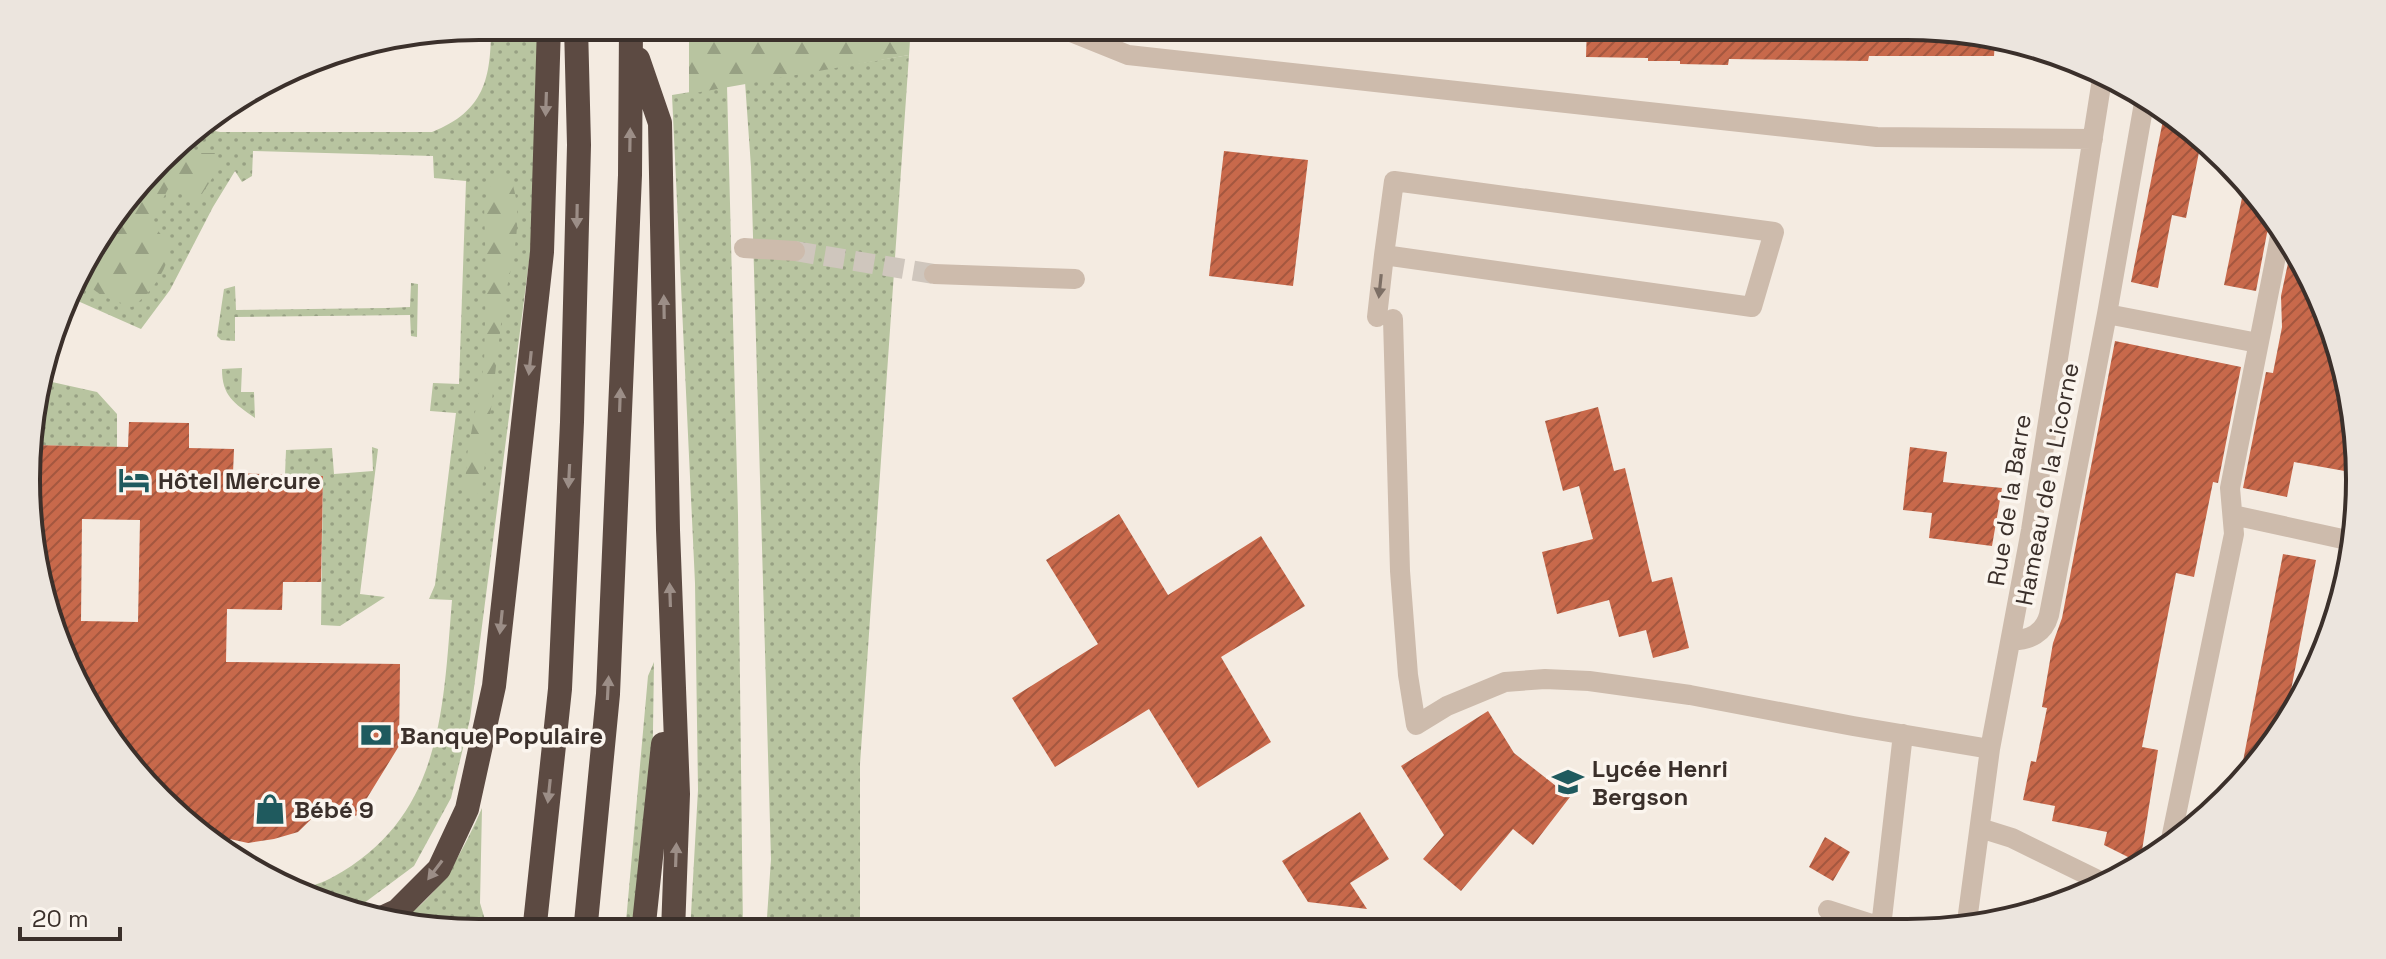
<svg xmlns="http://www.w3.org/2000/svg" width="2386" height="959" font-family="'Space Grotesk',sans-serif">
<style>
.grass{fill:url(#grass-dots)}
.forest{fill:url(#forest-firs)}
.building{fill:url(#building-hatch);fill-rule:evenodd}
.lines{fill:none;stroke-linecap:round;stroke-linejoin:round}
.minor-tunnel{stroke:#cfc6bd;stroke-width:20;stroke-dasharray:20 10;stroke-linecap:butt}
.minor{stroke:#cdbbac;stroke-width:20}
.highway{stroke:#5c4a42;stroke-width:24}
.oneway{fill:#9c8e87}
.oneway2{fill:#7d6f65}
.labels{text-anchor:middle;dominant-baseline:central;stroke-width:7;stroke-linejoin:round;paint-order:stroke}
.poi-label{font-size:24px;font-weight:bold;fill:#3b302b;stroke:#fbf5ee;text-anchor:start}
.street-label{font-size:24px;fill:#3b302b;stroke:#fbf5ee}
.rim{fill:none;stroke:#3b302b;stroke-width:4}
</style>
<defs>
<pattern id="grass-dots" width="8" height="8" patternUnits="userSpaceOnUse" patternTransform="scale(2)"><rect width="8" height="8" fill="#b8c4a0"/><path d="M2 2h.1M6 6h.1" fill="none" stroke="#97a083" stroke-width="1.8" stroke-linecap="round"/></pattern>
<pattern id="forest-firs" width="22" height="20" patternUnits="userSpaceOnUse" patternTransform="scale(2)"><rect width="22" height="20" fill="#b8c4a0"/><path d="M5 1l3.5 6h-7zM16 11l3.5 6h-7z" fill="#97a083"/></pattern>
<pattern id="building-hatch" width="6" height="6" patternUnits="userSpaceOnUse" patternTransform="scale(2)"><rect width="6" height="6" fill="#c8694b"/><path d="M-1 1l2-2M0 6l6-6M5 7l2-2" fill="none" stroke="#a4573f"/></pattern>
</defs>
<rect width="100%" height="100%" fill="#f4ebe1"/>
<path class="grass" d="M491,26H537L539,154L531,246L470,719L451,798L414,866L352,912L334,909L299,890C310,886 323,883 333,877C443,817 443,709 452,600L429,599L435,585L456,413L430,411L433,383L459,384L466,181L434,178L433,156L253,151L252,176L242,182L235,171L213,207L170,290L141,329L71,298L87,253L181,138L199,128L220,132H432C485,111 491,78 491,26Z
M909,55L860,764V932H766L771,859L751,167L745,82Z
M727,86L738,515L743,932H690L698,790L695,583L672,95Z
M411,283L418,284L417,337L411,336L410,315L235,317V341L221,340L217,336L224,289L235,286L236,310L386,308L410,307Z
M242,368L241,392H254L255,418C234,403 222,396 222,369Z
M43,380L97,392L117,414V447L31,445L30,420Z
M372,447L378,449L360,594L385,597L340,626L321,625L323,477L285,475L286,450L332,448L334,474L373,471Z
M654,662L652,799L640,933H625L648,676Z
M482,808L480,903L489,933L400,920C440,897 464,849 482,808Z"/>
<path class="forest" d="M689,26H911L909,55L689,94Z
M176,144L194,153H217L213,177L198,200L168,189L153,218L158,231L171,246C167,270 152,293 132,307C110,301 94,293 79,276L87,253Z
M495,174L510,177C528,221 508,271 502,316C495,374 488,432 482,489L473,499L465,487L467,455L484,365L486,277L484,203Z"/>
<path class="building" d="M1587,26H1906L1995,41L1994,56H1869L1868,61L1729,59L1728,65L1680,64V61H1648V58L1586,57Z
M2164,115L2202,137L2186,218L2172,215L2158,288L2131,282Z
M1224,151L1308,160L1293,286L1209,276Z
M2244,188L2272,226L2267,233L2256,291L2224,285Z
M2291,249L2313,279L2359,449L2356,473L2294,462L2287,497L2243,488L2266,372L2273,373L2282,327L2281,296Z
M2115,341L2241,367L2218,483L2213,482L2194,577L2176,573L2142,747L2158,750L2140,863L2104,845L2107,832L2052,821L2055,806L2023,800L2031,761L2036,762L2047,708L2042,707L2053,643L2062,618Z
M1598,407L1614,471L1625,468L1652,582L1672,577L1689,648L1653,658L1646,630L1619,637L1609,600L1557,614L1542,552L1593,539L1579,486L1563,491L1545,421Z
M129,422L189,423V448L234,449L233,473L323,476L321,582H283L282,610L227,609L226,662L400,664L399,746L356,816L330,801L298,832L274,839L248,843L225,838L201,828L164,797L102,731L35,568L31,445L128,447ZM82,519L140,520L138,622L81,621Z
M1910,447L1947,452L1943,482L2002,488L1992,546L1929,538L1932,513L1903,510Z
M1119,514L1168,595L1261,536L1305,606L1221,657L1271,742L1198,788L1149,709L1055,767L1012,698L1098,644L1046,560Z
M2283,554L2316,560L2283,732L2239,782Z
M1488,711L1514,753L1570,797L1533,845L1513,829L1461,891L1423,859L1444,835L1401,766Z
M1360,812L1389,859L1350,883L1367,909L1308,902L1282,861Z
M1825,837L1850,852L1833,881L1809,867Z"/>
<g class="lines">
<path class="minor-tunnel" d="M795,251L934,274"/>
<path class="minor" d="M1056,26L1128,55L1877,137L2093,139
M1394,181L1774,232L1752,307L1384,255Z
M744,248L795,251
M934,274L1075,279
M2107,314L2258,343
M1377,317L1384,255
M1393,319L1400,571L1408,675L1416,725L1447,706L1505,682L1545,679L1589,681L1690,695L1853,726L1990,749
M2233,515L2347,540
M2011,640C2030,641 2044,633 2049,615L2107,314L2144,103
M1980,828L2012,838L2108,885
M2170,844L2234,534L2230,488L2280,236
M1828,910L1881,927L1909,929
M1881,927L1903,734
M1966,929L1990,749L2031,530L2102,79"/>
<path class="highway" d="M638,59L660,123L668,530L678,794L673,932
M384,917L397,911L439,869L467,809L494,686L542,252L549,26
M534,933L560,689L572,422L579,145L576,26
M585,933L608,694L630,175L631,26
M643,933L663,744"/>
</g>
<defs><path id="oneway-solid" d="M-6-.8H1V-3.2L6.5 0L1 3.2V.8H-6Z" transform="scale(2)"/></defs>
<g class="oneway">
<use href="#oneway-solid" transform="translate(546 104) rotate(92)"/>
<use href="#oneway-solid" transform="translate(630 140) rotate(-89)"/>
<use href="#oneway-solid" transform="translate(577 216) rotate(91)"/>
<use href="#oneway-solid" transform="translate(664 307) rotate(-91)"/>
<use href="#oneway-solid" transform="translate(530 363) rotate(96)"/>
<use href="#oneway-solid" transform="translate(620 400) rotate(-88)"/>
<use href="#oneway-solid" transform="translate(569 476) rotate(93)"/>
<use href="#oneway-solid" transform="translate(670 595) rotate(-92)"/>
<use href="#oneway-solid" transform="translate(501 622) rotate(96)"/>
<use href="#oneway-solid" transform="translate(608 688) rotate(-87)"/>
<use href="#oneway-solid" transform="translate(549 791) rotate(96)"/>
<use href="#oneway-solid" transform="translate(676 855) rotate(-88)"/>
<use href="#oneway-solid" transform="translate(435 870) rotate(127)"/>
</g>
<use class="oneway2" href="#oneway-solid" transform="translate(1380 286) rotate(96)"/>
<defs>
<symbol id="hotel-bare" viewBox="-9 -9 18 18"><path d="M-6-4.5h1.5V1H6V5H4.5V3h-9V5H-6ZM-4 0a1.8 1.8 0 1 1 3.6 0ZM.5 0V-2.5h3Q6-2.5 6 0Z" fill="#1f5a5e" stroke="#fbf5ee" stroke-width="2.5" paint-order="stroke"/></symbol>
<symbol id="bank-bare" viewBox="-9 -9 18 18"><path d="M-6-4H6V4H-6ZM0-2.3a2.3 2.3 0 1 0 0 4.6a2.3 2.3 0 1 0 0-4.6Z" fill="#1f5a5e" stroke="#fbf5ee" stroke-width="2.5" paint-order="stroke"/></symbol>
<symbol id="school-bare" viewBox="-9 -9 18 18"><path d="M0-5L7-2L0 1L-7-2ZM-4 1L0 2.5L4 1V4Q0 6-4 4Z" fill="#1f5a5e" stroke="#fbf5ee" stroke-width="2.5" paint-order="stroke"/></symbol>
<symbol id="shop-bare" viewBox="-9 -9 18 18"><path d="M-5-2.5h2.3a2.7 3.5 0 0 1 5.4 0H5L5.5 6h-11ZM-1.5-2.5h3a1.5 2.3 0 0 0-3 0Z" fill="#1f5a5e" stroke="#fbf5ee" stroke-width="2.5" paint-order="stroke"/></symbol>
</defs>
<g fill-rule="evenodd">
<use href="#hotel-bare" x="112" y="458" width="44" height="44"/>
<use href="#bank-bare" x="354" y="713" width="44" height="44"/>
<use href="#school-bare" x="1546" y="760" width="44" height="44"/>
<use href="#shop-bare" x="248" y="787" width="44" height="44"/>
</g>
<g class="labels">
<g class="poi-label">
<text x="158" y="480">Hôtel Mercure</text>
<text x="400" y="735">Banque Populaire</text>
<text x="1592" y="768">Lycée Henri<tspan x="1592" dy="28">Bergson</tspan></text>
<text x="294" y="809">Bébé 9</text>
</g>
<g class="street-label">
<text transform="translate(2047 484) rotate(-79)">Hameau de la Licorne</text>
<text transform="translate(2009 500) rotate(-81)">Rue de la Barre</text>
</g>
</g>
<path d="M0 0H2386V959H0ZM479 40H1907A439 439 0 0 1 2346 479V480A439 439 0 0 1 1907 919H479A439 439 0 0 1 40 480V479A439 439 0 0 1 479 40Z" fill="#ece5de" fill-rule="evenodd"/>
<path class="rim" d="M479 40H1907A439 439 0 0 1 2346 479V480A439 439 0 0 1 1907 919H479A439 439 0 0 1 40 480V479A439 439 0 0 1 479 40Z"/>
<path d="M20 927v12h100v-12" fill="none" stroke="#3b302b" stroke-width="4"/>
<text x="32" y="927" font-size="24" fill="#3b302b" stroke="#fbf5ee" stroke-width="6" paint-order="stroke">20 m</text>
</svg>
